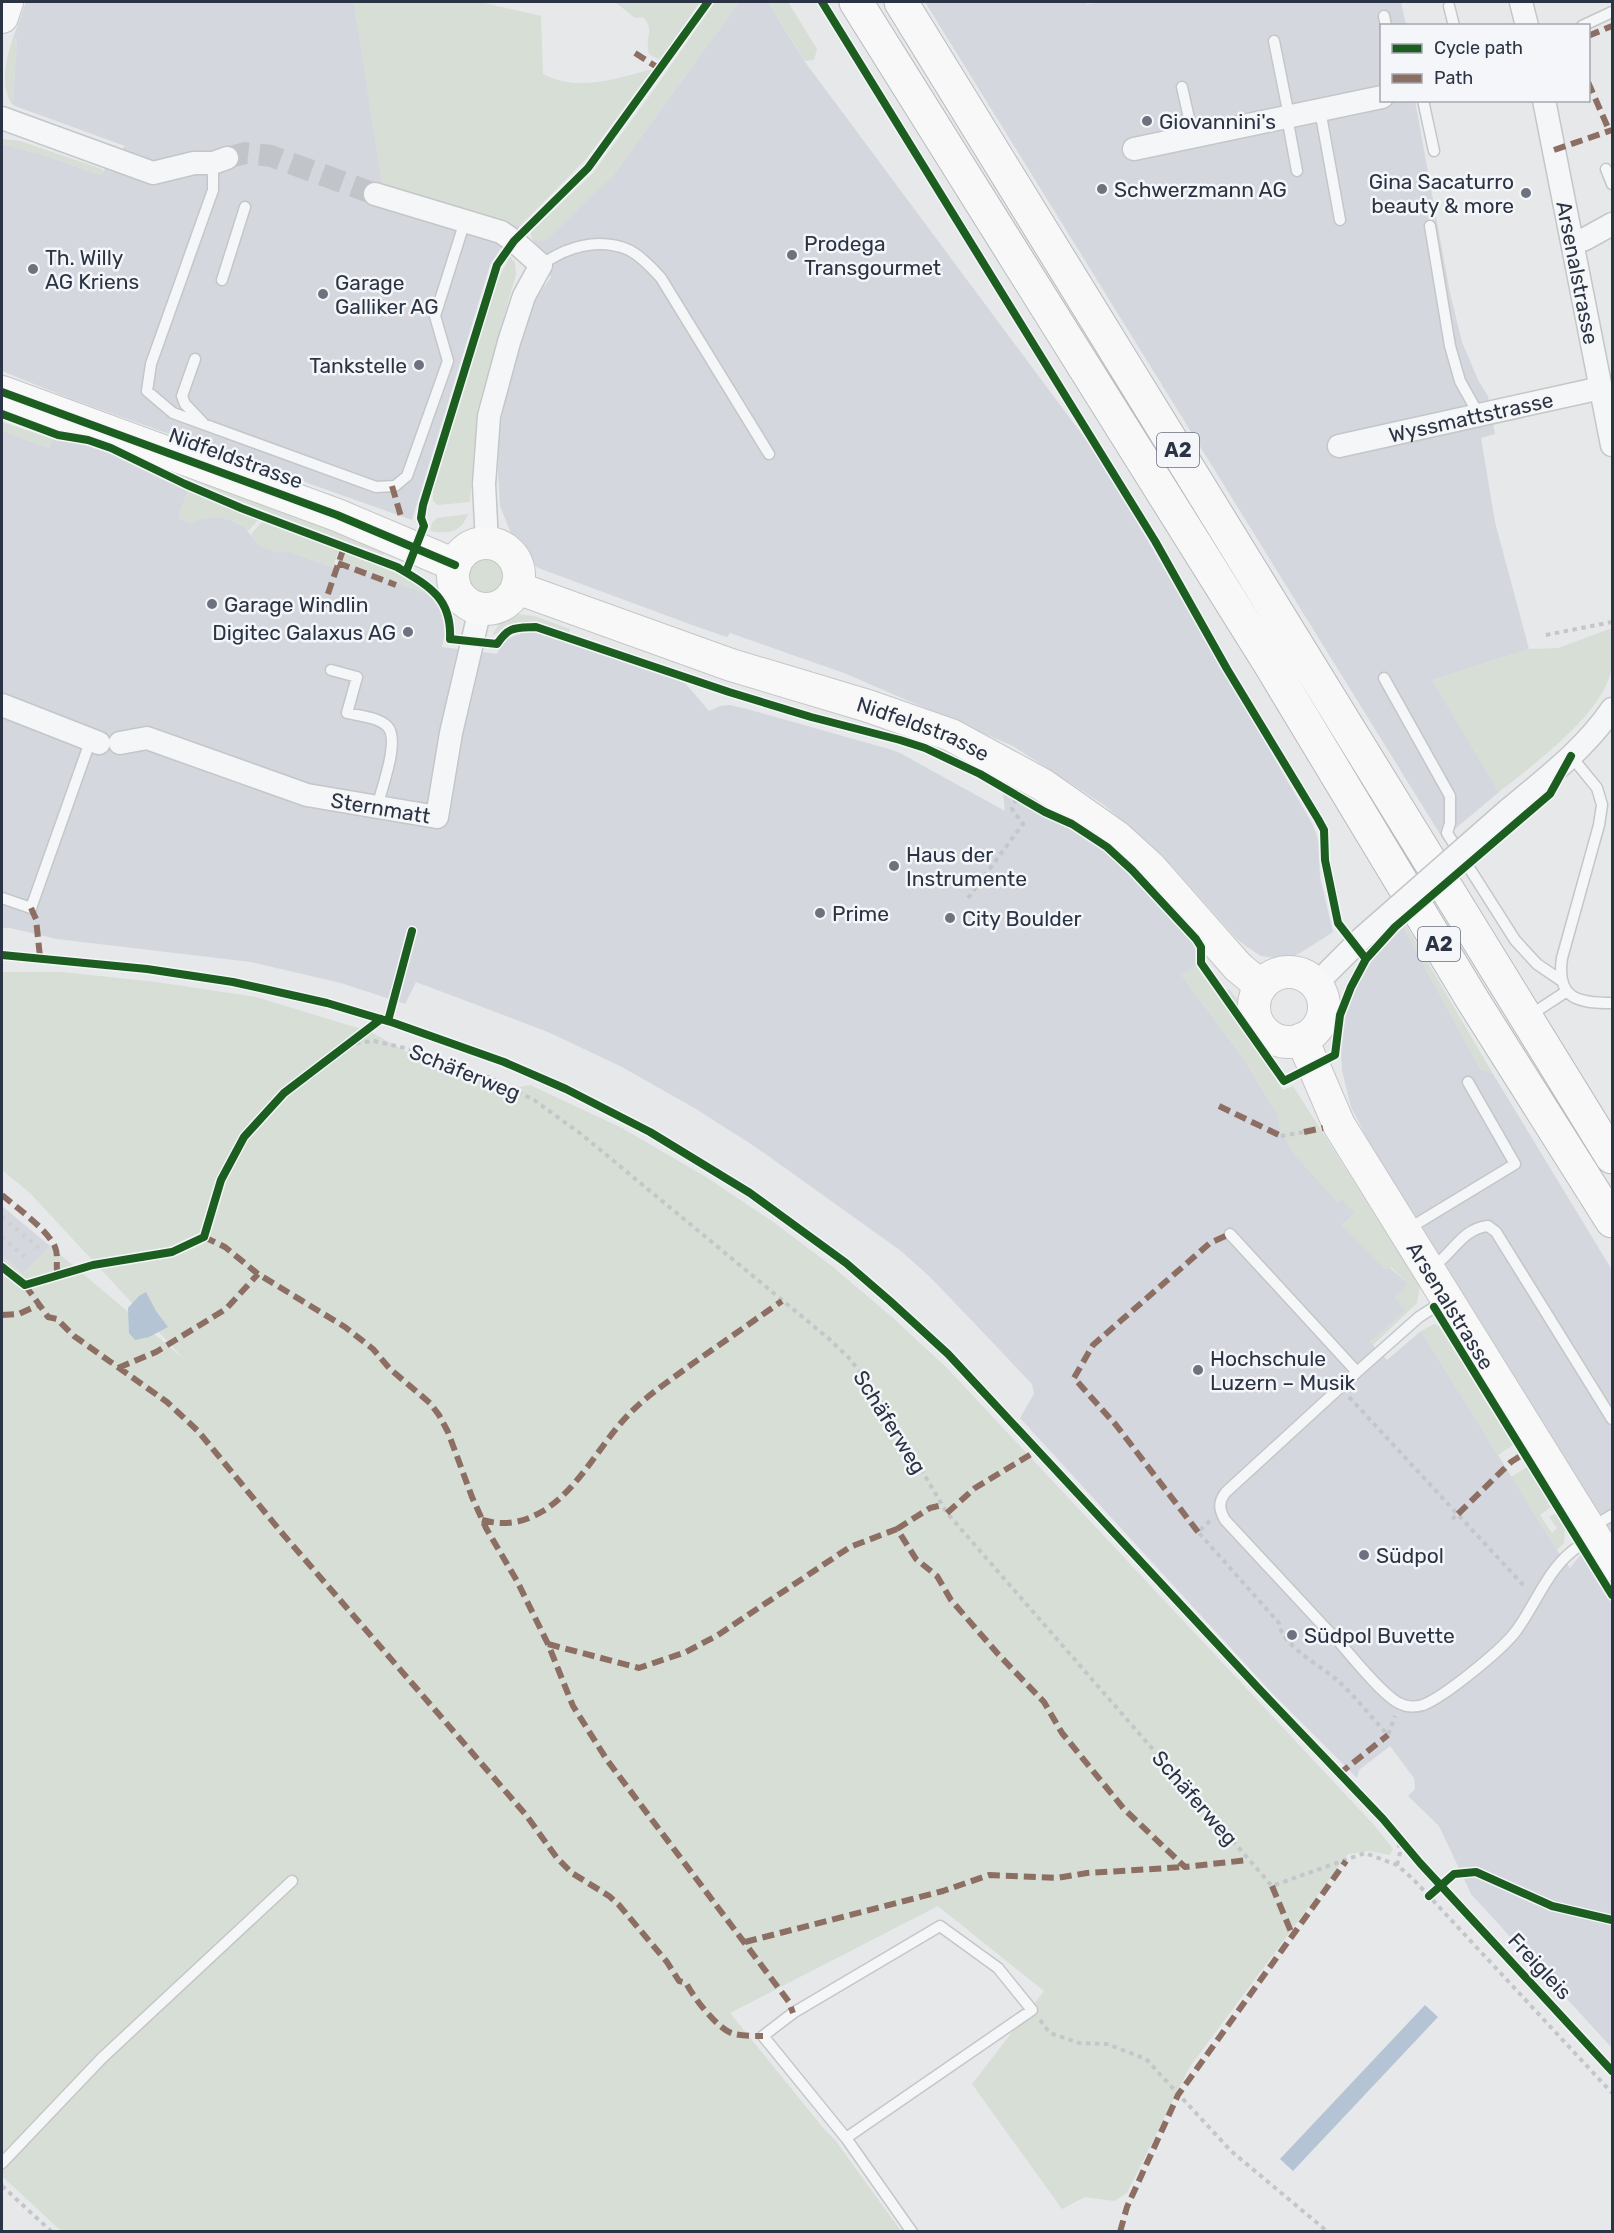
<svg xmlns="http://www.w3.org/2000/svg" width="1614" height="2233" font-family="Rubik,sans-serif">
<style>
.built{fill:#d4d7dd}
.green{fill:#d6ded6}
.water{fill:#b4c4d5}
.lines{fill:none;stroke-linecap:round;stroke-linejoin:round}
.street-tunnel{stroke:#c1c4c9;stroke-width:22;stroke-dasharray:22 11;stroke-linecap:butt}
.lane-casing{stroke:#c4c6c8;stroke-width:13}
.street-casing{stroke:#c4c6c8;stroke-width:25}
.secondary-casing{stroke:#c4c6c8;stroke-width:34}
.highway-casing{stroke:#b8bbbf;stroke-width:35}
.path{stroke:#c5c6ca;stroke-width:4;stroke-dasharray:4.5 4.5;stroke-linecap:butt}
.lane{stroke:#f5f6f7;stroke-width:10}
.street{stroke:#f5f6f7;stroke-width:22}
.secondary{stroke:#f8f8f8;stroke-width:32}
.highway{stroke:#f8f8f8;stroke-width:33}
.rail{stroke:#cecfd2;stroke-width:4.5;stroke-dasharray:3 6;stroke-linecap:butt}
.street-bridge-casing{stroke:#c4c6c8;stroke-width:25;stroke-linecap:butt}
.street-bridge{stroke:#f5f6f7;stroke-width:22}
.quiet{stroke:#8d6e63;stroke-width:6;stroke-dasharray:12 6;stroke-linecap:butt}
.cycleway-casing{stroke:#f4f6f9;stroke-width:11}
.cycleway{stroke:#1b5e20;stroke-width:8}
.poi-dot{fill:#6c737f;stroke:#f4f6f9;stroke-width:2}
.labels{text-anchor:middle;dominant-baseline:central;stroke-width:5;stroke-linejoin:round;paint-order:stroke}
.shield{fill:#f4f6f9;stroke:#676e7b;stroke-width:1.5}
.shield-label{font-size:20px;font-weight:bold;fill:#2b3445}
.poi-label{font-size:21px;fill:#2b3445;stroke:#f4f6f9;text-anchor:start}
.street-label{font-size:21px;fill:#2b3445;stroke:#f4f6f9}
</style>
<rect width="100%" height="100%" fill="#e6e8ea"/>
<path class="built" d="M26,2H354L382,183L520,226L501,248L490,265L412,520L71,399L2,371V144L43,155L100,175L125,146L15,106L11,103L13,100L17,39L13,38Z
M739,2H768L805,62L1101,460L1313,825L1318,840L1320,877L1333,932L1300,953L1292,957L1275,958L1261,956L1247,947L1238,940L1172,866L1141,837L1104,805L1013,746L844,673L730,633L727,637L692,625L541,569L533,565L512,536L500,506L498,473L499,431L512,370L523,333L536,298L551,277L531,236L538,241L612,177Z
M925,2H1086L1087,4L1103,2H1401L1406,25L1382,26V100L1415,101L1450,293L1462,342L1478,380L1488,396L1495,434L1481,438L1495,522L1529,649L1432,680L1499,792L1443,839Z
M2,431L49,448L53,439L86,445L114,455L188,491L178,518L192,523L203,518L218,517L231,520L244,527L260,546L281,553L283,550L338,569L341,562L435,597L446,615L445,633L442,647L497,654L504,640L530,630L608,655L685,683L709,711L720,706L729,705L747,709L889,749L900,753L1005,811L1003,793L1097,844L1121,862L1140,879L1197,943L1200,948L1198,964L1182,976L1241,1055L1278,1115L1281,1133L1291,1148L1338,1203L1342,1199L1355,1213L1342,1225L1406,1282V1310L1370,1342L1387,1360L1421,1331L1557,1550L1570,1568L1582,1553L1612,1604V2048L1471,1894L1439,1826L1408,1796L1415,1789L1414,1778L1390,1746L1359,1770L1357,1778L1271,1692L1020,1418L1034,1394L1032,1384L975,1324L930,1277L901,1251L757,1148L696,1109L622,1067L548,1032L416,982L405,1004L341,983L251,962L57,939L10,928H2Z
M1403,927L1480,1068L1493,1074L1612,1270V1536L1373,1150L1351,1107L1342,1071L1341,1045L1346,1010L1359,982L1372,960Z
M2,1206L50,1246L23,1274L2,1256Z"/>
<path class="green" d="M354,2H480L541,16L543,74C579,93 617,78 653,69L586,159L520,226L513,225L382,184Z
M615,2H700L660,60L649,54C644,36 656,32 643,17L635,18Z
M715,2H739L612,177L547,240L538,241L531,236V232L593,173L658,84Z
M768,2H788L817,49L814,60L805,61Z
M13,38L17,39L13,100L11,103C0,84 6,59 13,38Z
M2,139L20,141L102,169L103,173L100,175L43,155L2,144Z
M510,256L515,263L516,274L477,411L470,502L438,505L433,501V491L497,282Z
M2,422L53,439L49,448L2,431Z
M127,449L327,521L386,551L383,555C296,523 210,492 127,449Z
M188,491L258,520L248,531C233,515 211,515 192,523L178,518Z
M468,514C461,533 448,534 430,531L432,523L437,518Z
M262,522L339,550L334,563L336,564L335,568L283,550L281,553L259,546L251,534Z
M345,552C377,564 408,575 435,597L341,562Z
M467 576a18 18 0 1 1 36 0a18 18 0 1 1-36 0Z
M517,614L534,616L570,629L568,634C549,628 527,617 507,625C500,628 500,634 492,635L501,621Z
M1612,628C1613,640 1614,654 1612,666C1606,712 1534,764 1499,792L1432,680L1529,649L1558,648Z
M1406,925L1493,1074L1480,1068L1403,927Z
M1198,964L1283,1090L1293,1086L1420,1286L1417,1303L1373,1345L1370,1342L1405,1310L1394,1297L1406,1286V1282L1391,1267L1385,1270L1342,1225L1355,1213L1342,1200L1338,1203L1290,1150L1291,1148L1280,1133L1278,1115L1241,1055L1181,975Z
M2,972H62L156,982L256,997L371,1032L407,1052L507,1089L530,1085L622,1128L706,1177L772,1221L833,1267L893,1318L947,1368L1374,1825L1393,1849L1390,1855L1369,1851L1348,1854L1189,2068L1127,2193L1114,2201L1085,2197L1062,2209L972,2084L1044,1991L938,1906L730,2013L824,2129L835,2140L901,2231H61L2,2176V1256L23,1274L50,1246L184,1359L30,1193L2,1170Z
M1229,989L1247,1011L1253,1031L1226,991Z
M1434,1324L1439,1326L1513,1445L1498,1455L1421,1331Z
M1527,1467L1551,1507L1540,1515L1552,1533L1557,1528L1549,1517L1556,1513L1565,1528L1564,1543L1557,1550L1511,1477Z"/>
<path class="water" d="M146,1292L156,1311L168,1327L149,1337L135,1340L129,1333L128,1308L139,1296Z
M1425,2005L1438,2017L1293,2171L1280,2159Z"/>
<g class="lines">
<path class="street-tunnel" d="M227,158L245,153L271,156L375,194"/>
<defs>
<path id="lane" d="M1449,6L1454,26
M1384,16L1386,26
M1582,26L1612,12
M1274,41L1289,116
M1182,87L1193,136
M1423,100L1434,151
M1320,110L1340,220
M1287,117L1297,171
M213,163V190L151,364L147,391L173,413L376,487L395,486L407,476L448,361L435,316L465,221
M1606,169L1612,184
M1430,226L1450,346L1460,381L1479,415
M541,265C566,247 598,237 629,250C641,256 652,268 661,278L769,454
M222,280L245,207
M195,359L182,396L185,404L203,423
M331,670L357,677L347,713C360,716 377,717 387,726C401,739 381,790 377,807
M1384,678L1450,796V823L1447,833L1515,940L1537,964L1562,981
M1571,756L1597,788L1602,805L1599,825L1562,958C1556,999 1578,1003 1612,1003
M2,898L31,908L91,739
M1529,1016L1567,991
M1408,1229L1515,1164L1468,1082
M1230,1234L1357,1372L1419,1317L1444,1301
M1431,1268C1453,1254 1461,1229 1488,1226L1496,1232L1612,1419
M1592,1527L1612,1515
M1331,1634L1225,1520C1219,1509 1218,1502 1226,1492L1357,1372
M1340,1643C1353,1658 1385,1698 1401,1704C1407,1707 1416,1707 1423,1705C1444,1697 1502,1650 1516,1631C1537,1603 1549,1564 1581,1545
M846,2138L763,2036L793,2013L940,1926L998,1968L1032,2010L846,2138L912,2232
M2,2163L102,2058L292,1881"/>
<g id="street">
<path d="M1521,2L1527,26"/>
<path id="s1" d="M1544,100L1612,445"/>
<path d="M2,118L153,173L194,163H213L227,158"/>
<path d="M1134,149L1382,97"/>
<path d="M375,194L501,232L514,241L541,265L524,296L509,342L489,416L484,484L487,543"/>
<path d="M1573,242L1585,239L1612,224"/>
<path id="s2" d="M1339,446L1601,388"/>
<path d="M2,705L99,743"/>
<path id="s3" d="M120,743L147,738L307,795L437,817L451,733L480,609"/>
<path d="M1508,810C1545,779 1585,749 1612,709"/>
<path d="M1316,984L1361,939"/>
</g>
<g id="secondary">
<path d="M2,17L7,2"/>
<path d="M2,392L337,515L455,565"/>
<circle cx="486" cy="576" r="33"/>
<path id="s4" d="M517,588L731,665L868,706L951,735L1043,785L1117,837L1151,868L1238,967L1261,986"/>
<circle cx="1289" cy="1007" r="35"/>
<path id="s5" d="M1302,1039L1339,1125L1612,1565"/>
</g>
<path id="highway" d="M856,2L1270,664L1472,999L1612,1221
M901,2L1612,1157"/>
</defs>
<use href="#lane" class="lane-casing"/>
<use href="#street" class="street-casing"/>
<use href="#secondary" class="secondary-casing"/>
<use href="#highway" class="highway-casing"/>
<path class="path" d="M1546,635L1612,622
M968,898L1023,824L1012,809L1016,799
M347,1044L374,1041L405,1048L491,1078L534,1100L581,1134L828,1338L849,1358L875,1392L947,1513L1272,1886L1365,1853L1397,1865L1414,1880L1612,2093
M348,1044L381,1019
M1281,1136L1304,1132
M1349,1397L1525,1587
M1452,1519L1458,1514
M1210,1521L1198,1532L1279,1623C1281,1645 1321,1666 1337,1680C1355,1696 1371,1717 1388,1735L1395,1716
M1397,1865L1400,1853L1398,1837
M1040,2020L1050,2033L1079,2043L1107,2044L1146,2059L1231,2151L1328,2232
M2,2186L52,2232"/>
<use href="#lane" class="lane"/>
<use href="#street" class="street"/>
<use href="#secondary" class="secondary"/>
<use href="#highway" class="highway"/>
<path class="rail" d="M2,1217L39,1248
M2,1237L28,1260"/>
<defs>
<path id="street-bridge" d="M1361,939L1508,810"/>
</defs>
<use href="#street-bridge" class="street-bridge-casing"/>
<use href="#street-bridge" class="street-bridge"/>
<path class="quiet" d="M1588,36L1612,26
M635,53L660,69
M1588,82L1609,130
M1554,150L1612,130
M392,486L402,520
M338,563L396,585
M322,611L344,547
M31,908L36,919L40,957
M1219,1106L1281,1136
M1304,1132L1323,1128
M2,1195C16,1207 48,1230 55,1247C59,1256 55,1266 58,1275
M204,1237L225,1247L258,1274L345,1327L373,1349L390,1369L430,1403L439,1415L448,1432L472,1497L486,1528L517,1581L548,1644L573,1706L607,1760L789,2002L793,2013
M25,1285L48,1317L57,1319L74,1336L167,1402L198,1431L282,1533L526,1815L557,1858L572,1873L609,1896L619,1905L667,1962L679,1981L686,1983C694,1998 718,2030 734,2034C743,2036 754,2036 763,2036
M2,1315L19,1314L40,1304
M118,1368L156,1352L226,1309L258,1274
M947,1513L975,1488L1038,1450
M1458,1514L1511,1462L1525,1453
M482,1520C504,1526 523,1523 543,1511C581,1487 600,1443 631,1412C649,1394 672,1379 692,1364C722,1343 752,1322 782,1301
M897,1529L930,1508L942,1505
M1198,1532L1116,1425L1074,1378L1093,1345L1210,1243L1230,1234
M548,1644L639,1668L686,1652L718,1635L850,1547L897,1529L916,1559L937,1576L951,1600L998,1654L1044,1702L1062,1733L1124,1809L1185,1867L1248,1860
M1339,1774L1388,1735
M1272,1886L1292,1934
M745,1942L943,1891L989,1875L1057,1878L1087,1873L1185,1867
M1120,2232L1127,2207L1178,2095L1346,1861"/>
<defs>
<path id="cycleway" d="M822,2L1155,541L1227,669L1318,819L1324,830L1325,860L1338,923L1366,959
M2,392L337,515L455,565
M2,414L58,435L88,440L111,448L185,484L241,508L397,567C429,586 452,598 450,639L497,644C509,626 515,628 536,627L729,692L811,717L900,740L925,748L980,774L1045,812L1072,824L1107,847L1132,870L1196,939L1201,947V963L1284,1081L1335,1055L1340,1015L1351,987L1366,959L1395,927L1550,794L1571,756
M406,572L424,526L421,518L423,505L497,265L514,241L588,168L708,2
M2,955L147,969L233,982L327,1003L394,1023L504,1062L566,1089L650,1132L750,1193L846,1263L890,1301L948,1354L1260,1690L1383,1819L1420,1863L1612,2071
M388,1021L412,931
M2,1267L25,1285L93,1265L172,1252L204,1237L221,1180L244,1137L284,1093L381,1019
M1434,1307L1612,1595
M1429,1896L1454,1874L1476,1872L1552,1906L1612,1920"/>
</defs>
<use href="#cycleway" class="cycleway-casing"/>
<use href="#cycleway" class="cycleway"/>
</g>
<g class="poi-dot">
<circle cx="1147" cy="121" r="6"/>
<circle cx="1102" cy="189" r="6"/>
<circle cx="1526" cy="193" r="6"/>
<circle cx="792" cy="255" r="6"/>
<circle cx="33" cy="269" r="6"/>
<circle cx="323" cy="294" r="6"/>
<circle cx="419" cy="365" r="6"/>
<circle cx="212" cy="604" r="6"/>
<circle cx="408" cy="632" r="6"/>
<circle cx="894" cy="866" r="6"/>
<circle cx="820" cy="913" r="6"/>
<circle cx="950" cy="918" r="6"/>
<circle cx="1198" cy="1370" r="6"/>
<circle cx="1364" cy="1555" r="6"/>
<circle cx="1292" cy="1635" r="6"/>
</g>
<g class="labels">
<g class="shield">
<rect x="1157" y="433" width="42" height="34" rx="4.5"/>
<rect x="1418" y="927" width="42" height="34" rx="4.5"/>
</g>
<g class="shield-label">
<text x="1178" y="450">A2</text>
<text x="1439" y="944">A2</text>
</g>
<g class="poi-label">
<text x="1159" y="121">Giovannini's</text>
<text x="1514" y="181" text-anchor="end">Gina Sacaturro<tspan x="1514" dy="24">beauty &amp; more</tspan></text>
<text x="1114" y="189">Schwerzmann AG</text>
<text x="804" y="243">Prodega<tspan x="804" dy="24">Transgourmet</tspan></text>
<text x="45" y="257">Th. Willy<tspan x="45" dy="24">AG Kriens</tspan></text>
<text x="335" y="282">Garage<tspan x="335" dy="24">Galliker AG</tspan></text>
<text x="407" y="365" text-anchor="end">Tankstelle</text>
<text x="224" y="604">Garage Windlin</text>
<text x="396" y="632" text-anchor="end">Digitec Galaxus AG</text>
<text x="906" y="854">Haus der<tspan x="906" dy="24">Instrumente</tspan></text>
<text x="832" y="913">Prime</text>
<text x="962" y="918">City Boulder</text>
<text x="1210" y="1358">Hochschule<tspan x="1210" dy="24">Luzern – Musik</tspan></text>
<text x="1376" y="1555">Südpol</text>
<text x="1304" y="1635">Südpol Buvette</text>
</g>
<g class="street-label">
<text stroke="none"><textPath href="#s1" startOffset="176">Arsenalstrasse</textPath></text>
<text stroke="none"><textPath href="#s2" startOffset="135">Wyssmattstrasse</textPath></text>
<text transform="translate(236 458) rotate(20)">Nidfeldstrasse</text>
<text stroke="none"><textPath href="#s4" startOffset="430">Nidfeldstrasse</textPath></text>
<text stroke="none"><textPath href="#s3" startOffset="272">Sternmatt</textPath></text>
<text transform="translate(465 1072) rotate(22)">Schäferweg</text>
<text stroke="none"><textPath href="#s5" startOffset="306">Arsenalstrasse</textPath></text>
<text transform="translate(890 1422) rotate(58)">Schäferweg</text>
<text transform="translate(1195 1798) rotate(49)">Schäferweg</text>
<text transform="translate(1540 1966) rotate(47)">Freigleis</text>
</g>
</g>
<rect width="1614" height="2233" fill="none" stroke="#2b3445" stroke-width="6"/>
<rect x="1380" y="24" width="210" height="78" fill="#f4f6f9" stroke="#a4a8b1" stroke-width="1.5"/>
<rect x="1392" y="44" width="30" height="9" fill="#1b5e20" stroke="#a4a8b1" stroke-width="1.5"/>
<text x="1434" y="54" font-size="18" fill="#2b3445">Cycle path</text>
<rect x="1392" y="74" width="30" height="9" fill="#8d6e63" stroke="#a4a8b1" stroke-width="1.5"/>
<text x="1434" y="84" font-size="18" fill="#2b3445">Path</text>
</svg>
